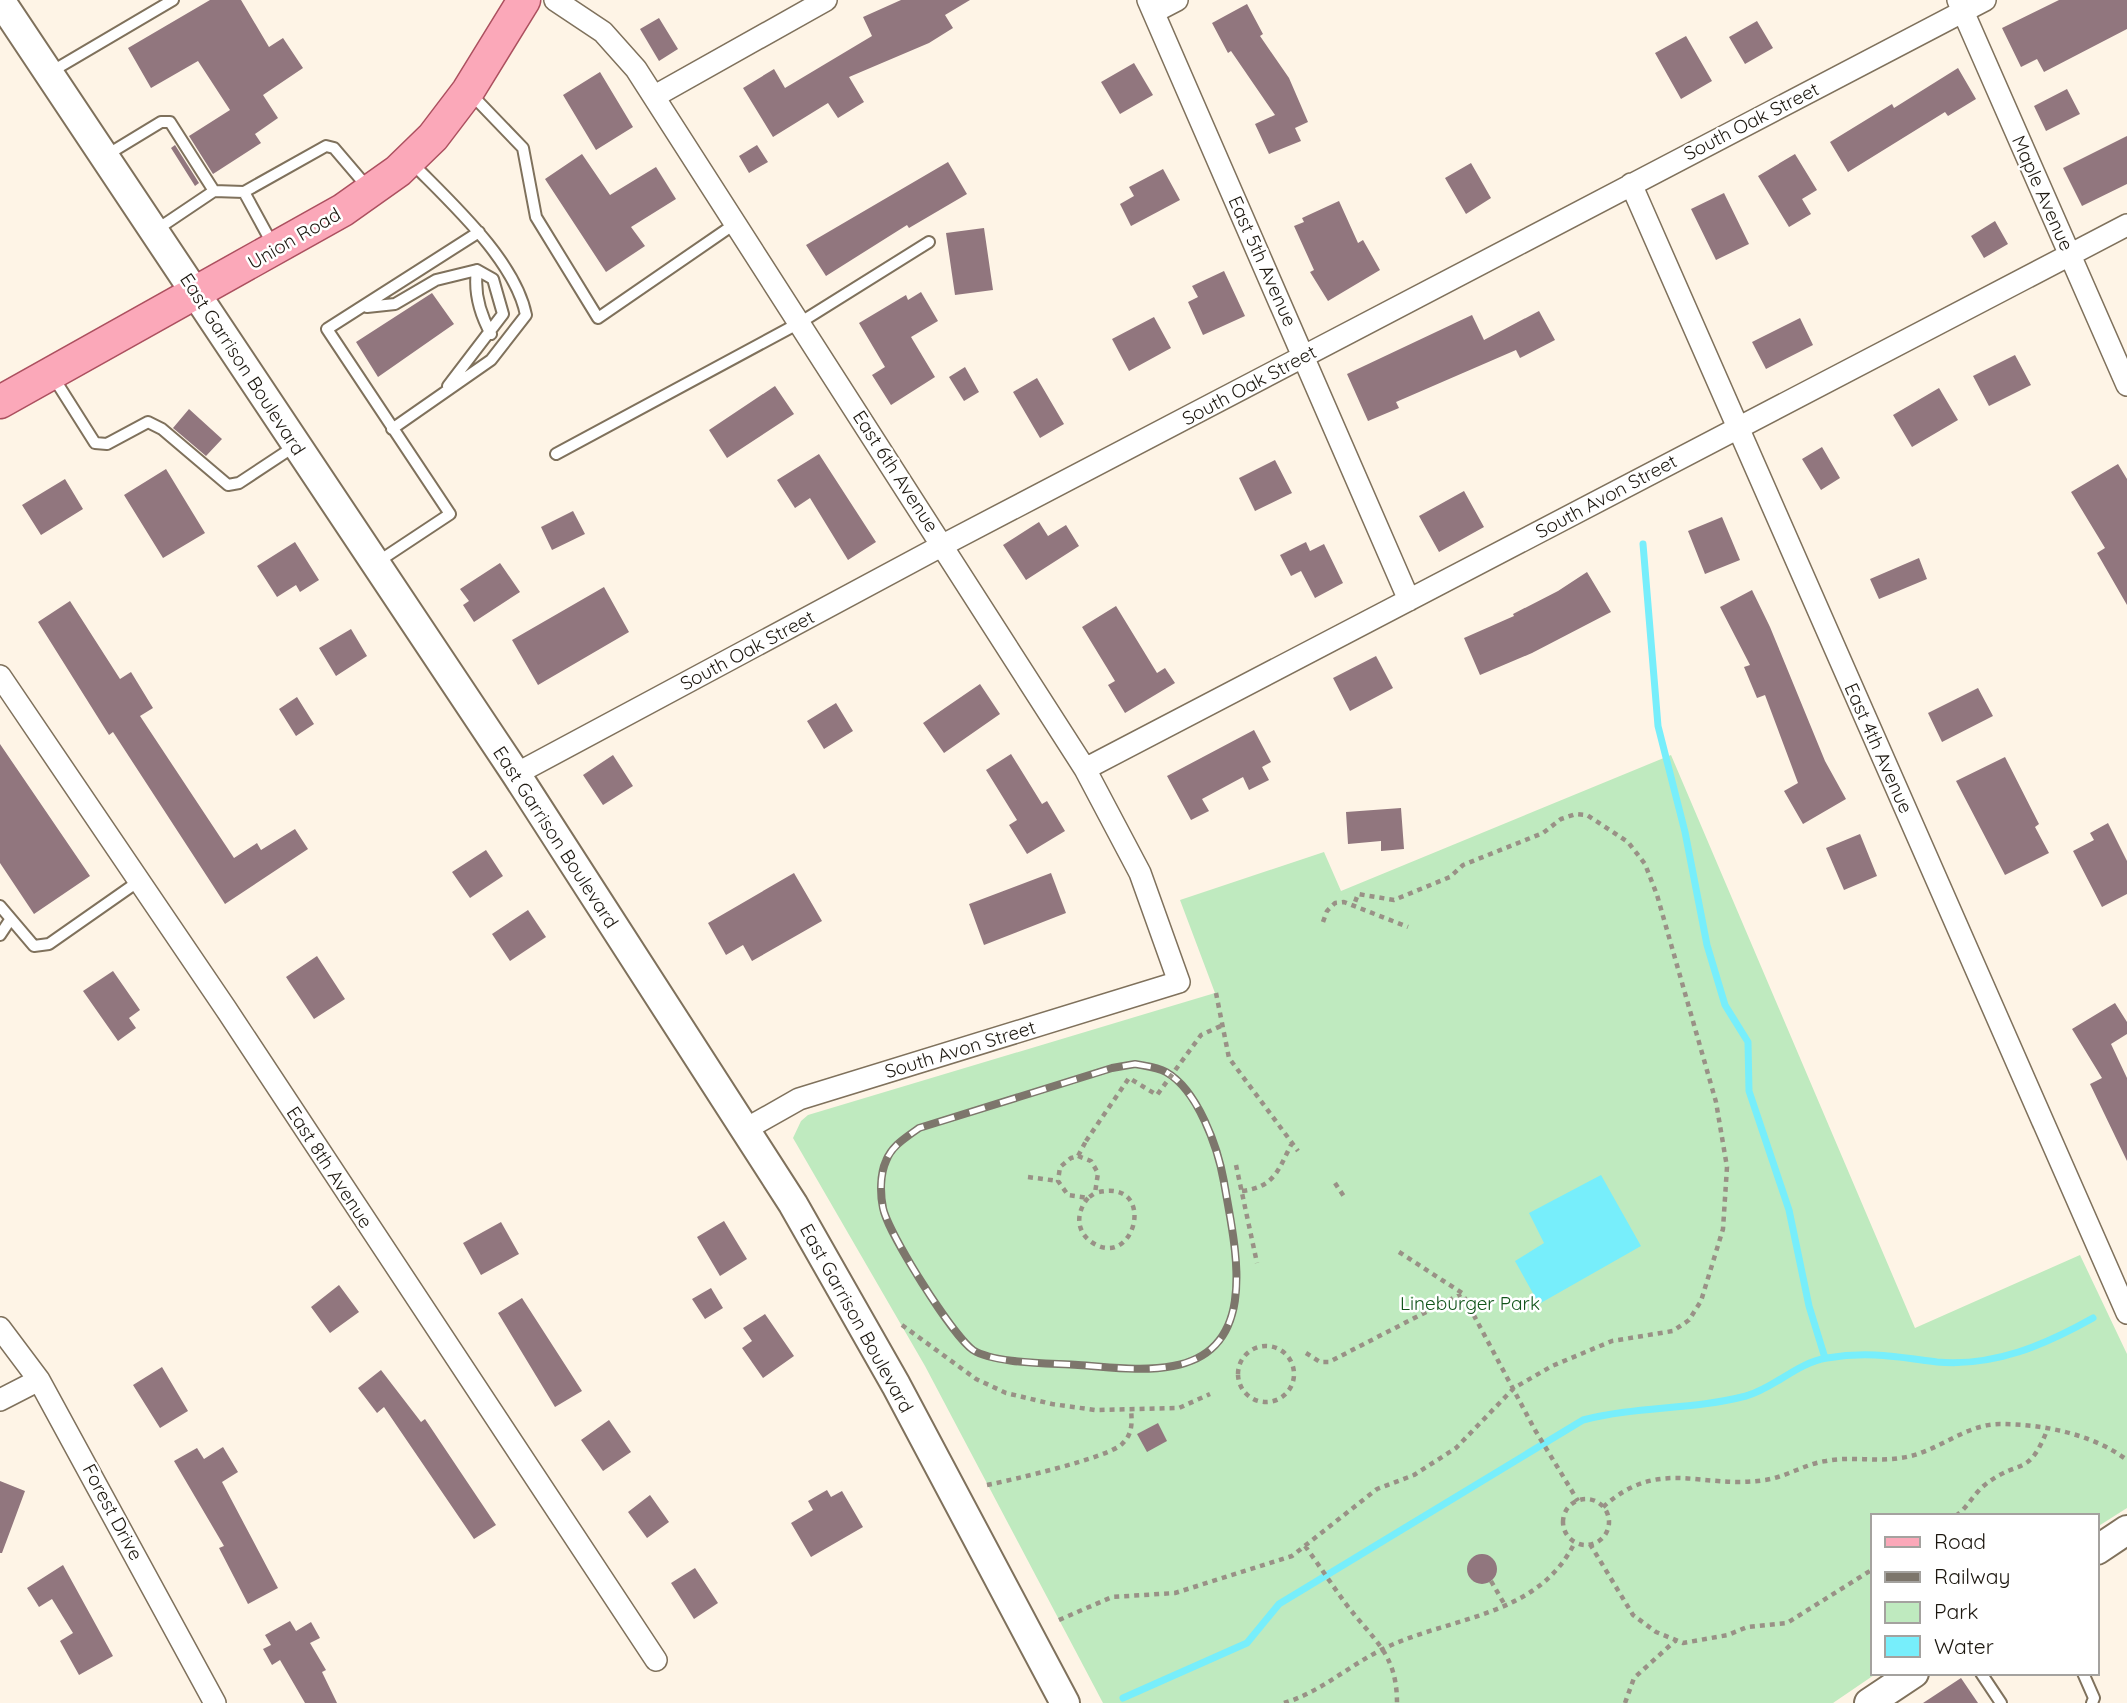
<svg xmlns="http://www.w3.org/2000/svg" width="2127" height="1703" font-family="Quicksand,sans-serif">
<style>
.green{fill:#bfeabf}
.water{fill:#77eefb}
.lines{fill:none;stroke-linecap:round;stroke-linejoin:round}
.stream{stroke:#77eefb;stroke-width:7}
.building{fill:#91767e}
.lane-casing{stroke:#7f715c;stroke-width:14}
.street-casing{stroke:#7f715c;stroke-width:24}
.secondary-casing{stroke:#7f715c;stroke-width:32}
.primary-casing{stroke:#ac505f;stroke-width:35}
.path{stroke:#999186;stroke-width:4.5;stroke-dasharray:5 5;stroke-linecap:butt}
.lane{stroke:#fff;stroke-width:10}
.street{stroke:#fff;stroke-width:21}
.secondary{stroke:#fff;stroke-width:28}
.primary{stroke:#fba8b9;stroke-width:32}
.rail-casing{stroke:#7d766c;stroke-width:8}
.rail{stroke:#fff;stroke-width:5;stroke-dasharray:16;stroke-linecap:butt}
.path-bridge{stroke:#999186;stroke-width:4.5;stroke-dasharray:5 5;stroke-linecap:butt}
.labels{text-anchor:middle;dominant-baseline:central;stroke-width:5;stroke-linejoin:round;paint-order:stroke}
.street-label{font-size:19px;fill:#1c170f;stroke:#fff}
.park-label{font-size:19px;fill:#11541a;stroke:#fff}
</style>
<rect width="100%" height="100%" fill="#fef4e6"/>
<path class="green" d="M1671,755L1915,1328L2080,1255L2127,1354V1508L2097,1527V1516H1873V1673H1877L1833,1703H1103L925,1366L793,1138L801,1121L808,1115L1215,993L1180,900L1324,852L1341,891Z"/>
<path class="water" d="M1601,1175L1641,1246L1539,1304L1515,1261L1544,1243L1529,1213Z"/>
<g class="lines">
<path class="stream" d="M1643,544L1658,726L1685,832L1707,945L1725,1005L1748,1042L1749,1091L1789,1210L1809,1306L1825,1358
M1123,1698L1247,1643L1279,1604L1583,1420C1637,1406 1692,1410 1746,1396C1775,1388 1796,1363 1827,1358C1869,1351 1897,1357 1937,1362C1994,1367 2045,1345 2093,1318"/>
</g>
<path class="building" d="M210,0H241L269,47L283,38L303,68L263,95L278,118L255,134L261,143L213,174L189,136L230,110L198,61L151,88L128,48Z
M901,0H970L945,15L953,28L929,43L849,77L864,102L838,118L828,103L773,137L743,88L774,69L785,88L872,36L863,17Z
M2059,0H2127V29L2044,72L2037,59L2021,67L2002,28Z
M1247,4L1263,34L1260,36L1289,78L1308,122L1295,128L1301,141L1269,154L1255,124L1275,115L1231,51L1228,53L1212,23Z
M659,18L678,49L659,61L640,29Z
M1757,21L1773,48L1745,64L1729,37Z
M1686,36L1712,81L1681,99L1655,53Z
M1134,63L1153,95L1120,114L1101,82Z
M1958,68L1976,99L1948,116L1945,112L1848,172L1830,142L1892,104L1894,108Z
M600,72L633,127L596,150L563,95Z
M2067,89L2080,114L2046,131L2034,106Z
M2127,136V184L2082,206L2063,168Z
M175,145L199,183L195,186L171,148Z
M757,145L768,162L749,173L739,156Z
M582,154L610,195L656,167L676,199L631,227L645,246L606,272L545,179Z
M1795,154L1817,190L1802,199L1811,214L1789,227L1758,176Z
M948,162L967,194L909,228L907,225L826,276L806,245Z
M1471,163L1491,198L1466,214L1445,178Z
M1163,169L1180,200L1131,226L1120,204L1134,196L1129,187Z
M1724,193L1749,244L1716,260L1691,209Z
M1339,201L1358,243L1363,240L1380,270L1328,301L1310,272L1314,270L1294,226L1304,222L1302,218Z
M1995,221L2008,244L1984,258L1971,236Z
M984,228L993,290L955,295L946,233Z
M1224,271L1245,316L1203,335L1188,302L1198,297L1192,286Z
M921,292L938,321L911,337L935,377L891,405L872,375L885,367L859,323L906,295L908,300Z
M432,293L454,324L378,377L356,342Z
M1539,311L1555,340L1520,358L1516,350L1396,402L1399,408L1368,421L1347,374L1472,315L1484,340Z
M1154,317L1171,348L1129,371L1112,339Z
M1800,318L1813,345L1766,369L1752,342Z
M2015,355L2031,385L1989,406L1973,376Z
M965,367L979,392L964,401L949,377Z
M1037,378L1064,424L1040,438L1013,392Z
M775,386L794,414L727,458L709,430Z
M1939,388L1958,420L1912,447L1893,415Z
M189,409L222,439L206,456L173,428Z
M1822,447L1840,478L1821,490L1802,459Z
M819,454L876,542L848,560L810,498L795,508L777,480Z
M1275,460L1292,493L1255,511L1239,478Z
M2118,464L2127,479V605L2097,553L2105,548L2071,492Z
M166,469L205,533L163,558L124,495Z
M65,479L83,509L41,535L22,505Z
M1464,491L1484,527L1439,552L1419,516Z
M573,511L585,534L552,550L541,527Z
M1722,517L1740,560L1705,574L1688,531Z
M1039,522L1048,536L1066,525L1079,546L1026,580L1003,545Z
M295,542L319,580L300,592L296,585L277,597L257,566Z
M1306,542L1310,551L1324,544L1343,583L1315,598L1301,571L1291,576L1280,555Z
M1919,558L1927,579L1879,599L1870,579Z
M500,563L520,592L474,622L463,605L469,601L460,589Z
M1587,572L1611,612L1532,653L1480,675L1464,638L1514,616L1513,614L1558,591Z
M604,587L629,632L538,685L512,640Z
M1752,590L1770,627L1825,761L1846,799L1803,824L1784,791L1798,783L1765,695L1757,698L1744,667L1750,665L1720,607Z
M70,601L120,679L131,672L153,708L140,716L234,858L257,843L261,850L295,829L308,849L225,904L113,732L109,735L38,622Z
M1116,606L1157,673L1165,668L1175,683L1125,713L1108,685L1115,681L1082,627Z
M351,629L367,656L336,676L319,648Z
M1376,656L1393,688L1350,711L1333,678Z
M980,684L1000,714L944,753L923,723Z
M1978,688L1993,716L1942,742L1928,713Z
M297,697L314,724L296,736L279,709Z
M836,703L853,731L824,749L807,721Z
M1254,730L1271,762L1262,767L1269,780L1249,790L1243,777L1202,799L1209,811L1191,820L1167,776Z
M0,744L90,876L34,914L0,863Z
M1011,754L1042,804L1047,801L1065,831L1027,854L1009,825L1017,820L986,770Z
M613,755L633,786L603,805L583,775Z
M2005,757L2039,824L2035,827L2049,853L2005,875L1956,781Z
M1401,808L1404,849L1381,851V841L1348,844L1346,812Z
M2108,823L2127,861V894L2102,907L2073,851L2094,840L2090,833Z
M1860,834L1877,876L1844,890L1826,848Z
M486,850L503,876L470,898L452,872Z
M794,873L822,921L752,961L743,945L726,955L708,923Z
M1051,873L1066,913L984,945L969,904Z
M528,910L546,937L510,961L492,934Z
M317,956L345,999L314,1019L286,977Z
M113,971L140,1010L129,1018L136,1028L118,1041L83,991Z
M2115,1003L2127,1022V1034L2111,1044L2127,1078V1161L2090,1084L2102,1078L2072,1029Z
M724,1221L747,1259L720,1276L697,1237Z
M501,1222L519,1254L481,1275L463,1243Z
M339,1285L359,1312L330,1333L311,1307Z
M711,1288L723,1308L705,1319L692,1299Z
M522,1298L582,1391L555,1407L498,1313Z
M765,1314L794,1356L763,1378L742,1348L752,1341L743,1328Z
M162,1367L188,1411L160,1428L133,1385Z
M381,1370L421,1422L425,1419L496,1525L474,1539L384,1407L377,1413L358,1388Z
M609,1420L631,1452L603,1471L581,1440Z
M1158,1423L1167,1441L1147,1452L1137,1434Z
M223,1447L238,1472L222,1482L278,1588L248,1604L219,1548L224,1546L174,1461L197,1448L204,1459Z
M0,1481L25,1491L2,1553H0Z
M827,1490L831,1497L842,1491L863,1527L811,1557L791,1523L813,1510L808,1501Z
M650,1495L669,1522L647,1538L628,1512Z
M1467 1569a15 15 0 1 1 30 0a15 15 0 1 1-30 0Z
M63,1565L113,1656L79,1675L60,1641L73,1633L52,1599L39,1607L27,1588Z
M695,1568L718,1603L694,1619L671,1583Z
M290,1621L296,1631L311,1622L320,1638L310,1643L326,1670L322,1672L337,1703H305L280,1660L272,1665L263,1649L271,1645L265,1635Z
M1961,1678L1978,1703H1923Z"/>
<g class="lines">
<defs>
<path id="lane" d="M49,73L173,0
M471,94L523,148L536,217L598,318L736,223
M105,156L161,122H170L214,191L156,230
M214,191L244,192
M274,247L244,192L326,146L334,148L369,189
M477,270C474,291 480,314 491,334
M367,307L395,304L436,280L477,270L493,279L503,314L448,386
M52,375L95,443L107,444L148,422L162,429L228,485L239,483L295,446
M392,429L491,360L526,315C515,260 450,202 411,162
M556,454L801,322L929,242
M376,563L450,514L327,329L479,232
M0,906L34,946L49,944L139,881
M0,935L10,920
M1981,1673L2001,1703
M2083,1673L2094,1698L2092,1703"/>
<path id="street" d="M555,0L603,32L636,69L1085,769L1140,873L1179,982L799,1099L746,1129
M1148,0L1409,600
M1958,0L2127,385
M1154,12L1177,0
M655,96L826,0
M1631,184L2127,1313
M0,676L226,1009L656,1660
M1085,769L2127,225
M516,774L943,545L1985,0
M0,1328L39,1380L215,1703
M0,1400L39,1380"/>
<path id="secondary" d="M0,0L516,774L793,1204L896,1385L1065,1703
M2097,1550L2127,1530
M1869,1703L1914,1673"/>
<path id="primary" d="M0,402L343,210L398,171L433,137L468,91L524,0"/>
</defs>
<use href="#lane" class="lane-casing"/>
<use href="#street" class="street-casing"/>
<use href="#secondary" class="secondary-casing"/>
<use href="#primary" class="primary-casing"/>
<path class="path" d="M1323,922L1327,911L1335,903L1344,902L1408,927
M1216,993L1229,1058L1298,1151
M1078,1156L1091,1161L1098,1173L1095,1193L1088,1198L1068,1195L1058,1181L1060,1167L1071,1158L1078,1156L1086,1141
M1236,1165L1257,1263
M1028,1177L1058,1181
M1335,1183L1345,1198
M1242,1191C1275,1187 1278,1170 1292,1143
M1088,1198C1077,1211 1075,1229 1090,1241C1135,1275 1160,1175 1095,1193
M1399,1252L1462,1293L1535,1430L1578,1501
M902,1325L976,1379L1006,1393L1052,1404L1095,1410L1179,1408L1210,1394
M1238 1374a28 28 0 1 1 56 0a28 28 0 1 1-56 0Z
M1306,1353L1320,1362H1329L1461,1294
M987,1485C1011,1480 1108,1458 1122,1444C1133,1434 1132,1422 1131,1409
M1563 1522a23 23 0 1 1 46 0a23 23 0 1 1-46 0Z
M1603,1507C1660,1456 1701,1490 1765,1480C1786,1477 1805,1464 1826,1461C1850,1456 1876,1462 1900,1458C1936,1454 1964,1424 2000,1424C2042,1424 2093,1434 2127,1460
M1956,1516C1968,1507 1974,1493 1986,1484C2021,1457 2028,1479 2048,1428
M1590,1544L1633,1615L1656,1632L1683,1643L1728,1635L1747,1627L1787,1623L1873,1569
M1305,1546C1319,1565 1332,1585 1346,1604C1373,1640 1397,1653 1397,1703
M1491,1581L1506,1607
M1059,1620L1112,1597L1175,1593L1292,1556L1377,1489L1414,1475L1456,1448L1514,1388L1552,1366L1612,1341L1673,1331L1689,1320L1701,1301L1723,1229L1727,1167L1716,1102L1657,895L1645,864L1628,842L1587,815L1576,814L1561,819L1543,833L1463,865L1450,877L1394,900L1358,894L1354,905
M1284,1703C1321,1692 1348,1666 1383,1649C1450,1616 1538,1618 1575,1542
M1625,1703L1634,1678L1676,1640"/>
<use href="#lane" class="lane"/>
<use href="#street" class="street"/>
<use href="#secondary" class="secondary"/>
<use href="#primary" class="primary"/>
<defs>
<path id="rail" d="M1135,1064C1145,1066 1157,1067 1166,1072C1198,1090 1218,1148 1224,1182C1234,1243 1263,1350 1173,1366C1142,1372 1109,1367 1078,1365C1052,1363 995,1364 973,1350C952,1335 888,1233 883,1208C880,1194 880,1174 886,1161C892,1145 907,1137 919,1128L1112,1068Z"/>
</defs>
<use href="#rail" class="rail-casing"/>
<use href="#rail" class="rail"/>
<path class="path-bridge" d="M1086,1141L1129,1078L1157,1095L1201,1035L1223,1025"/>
</g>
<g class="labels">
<g class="street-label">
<text transform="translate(1751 121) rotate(-27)">South Oak Street</text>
<text transform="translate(2043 193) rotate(66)">Maple Avenue</text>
<text transform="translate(294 238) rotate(-30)">Union Road</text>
<text transform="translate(1263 261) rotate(66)">East 5th Avenue</text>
<text transform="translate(243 364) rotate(57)">East Garrison Boulevard</text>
<text transform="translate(1249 385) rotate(-28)">South Oak Street</text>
<text transform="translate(896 471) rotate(57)">East 6th Avenue</text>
<text transform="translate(1606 496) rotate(-28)">South Avon Street</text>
<text transform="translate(747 650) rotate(-28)">South Oak Street</text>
<text transform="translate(1879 748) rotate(66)">East 4th Avenue</text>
<text transform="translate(556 837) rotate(57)">East Garrison Boulevard</text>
<text transform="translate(960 1049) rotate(-17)">South Avon Street</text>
<text transform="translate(330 1167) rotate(57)">East 8th Avenue</text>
<text transform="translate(857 1318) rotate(61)">East Garrison Boulevard</text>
<text transform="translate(113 1512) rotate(62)">Forest Drive</text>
</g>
<g class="park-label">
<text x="1470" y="1303">Lineburger Park</text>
</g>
</g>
<rect x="1871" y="1514" width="228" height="161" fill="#ffffff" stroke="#a4a29f" stroke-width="2"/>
<rect x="1885" y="1537" width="35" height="10" fill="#fba8b9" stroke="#a4a29f" stroke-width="2"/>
<text x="1934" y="1549" font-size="21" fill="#1c170f">Road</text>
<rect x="1885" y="1572" width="35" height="10" fill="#7d766c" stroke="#a4a29f" stroke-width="2"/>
<text x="1934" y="1584" font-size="21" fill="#1c170f">Railway</text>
<rect x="1885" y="1602" width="35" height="21" fill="#bfeabf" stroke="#a4a29f" stroke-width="2"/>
<text x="1934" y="1619" font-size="21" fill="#1c170f">Park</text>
<rect x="1885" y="1636" width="35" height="21" fill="#77eefb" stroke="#a4a29f" stroke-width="2"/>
<text x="1934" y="1654" font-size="21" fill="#1c170f">Water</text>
</svg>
